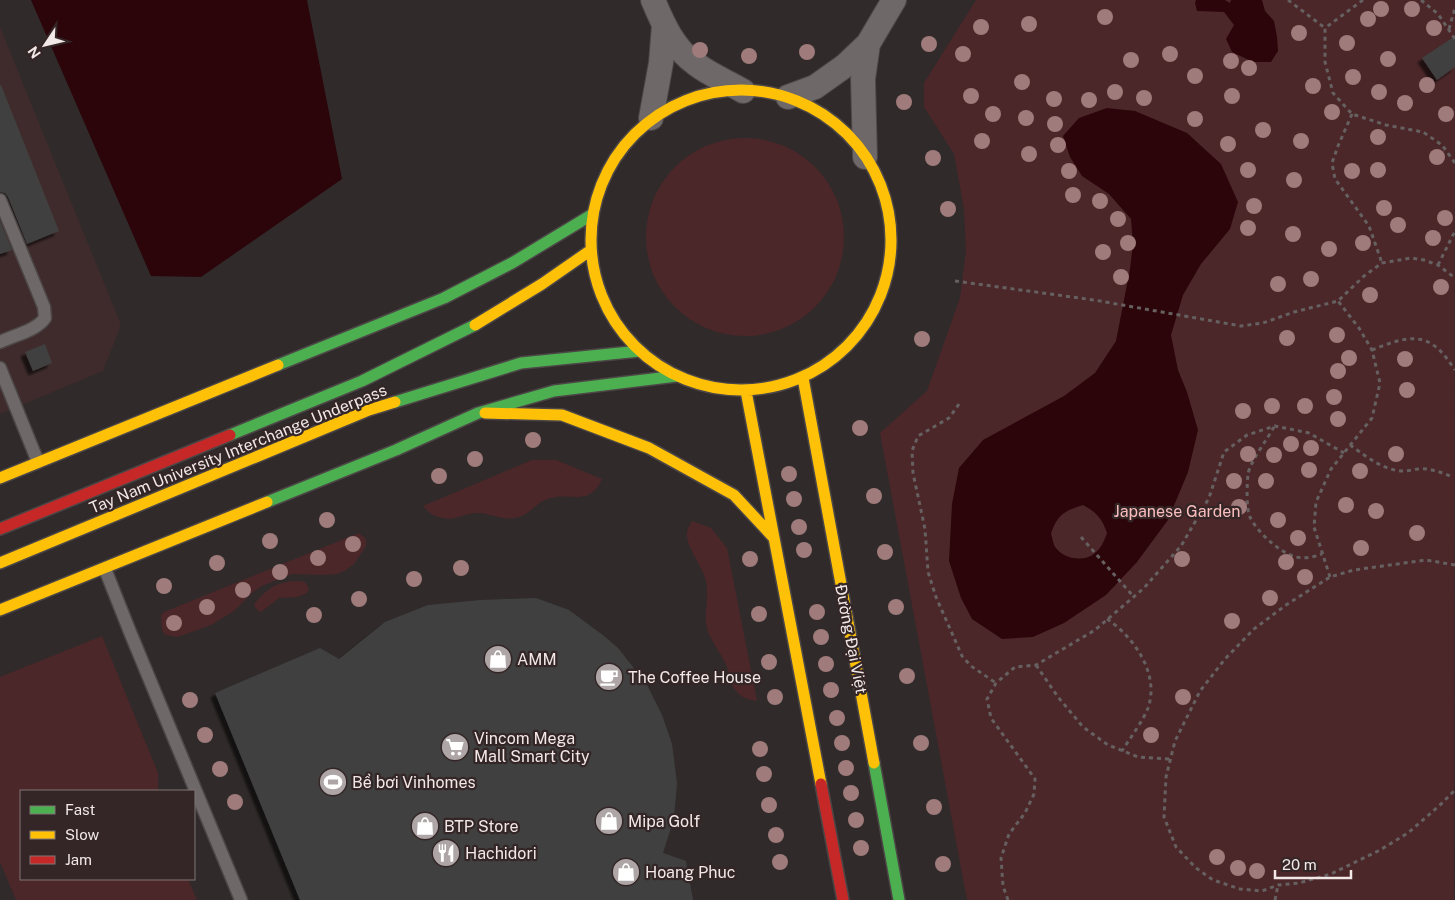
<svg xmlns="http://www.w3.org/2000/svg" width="1455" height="900" font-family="'Public Sans',sans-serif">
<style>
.built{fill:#3f2b2b}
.green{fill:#4c2729}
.water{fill:#2b0509;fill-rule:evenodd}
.building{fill:#404041;filter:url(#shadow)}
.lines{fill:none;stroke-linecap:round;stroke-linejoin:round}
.lane-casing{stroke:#4c4646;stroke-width:15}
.street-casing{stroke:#4c4646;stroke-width:26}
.fast-casing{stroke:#4c4646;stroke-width:14}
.slow-casing{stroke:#4c4646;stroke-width:14}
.jam-casing{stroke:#4c4646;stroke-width:14}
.path{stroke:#666060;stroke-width:3;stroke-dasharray:4 4;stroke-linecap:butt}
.lane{stroke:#6e6868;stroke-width:12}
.street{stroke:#6e6868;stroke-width:24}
.fast{stroke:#4caf50;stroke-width:11}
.slow{stroke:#ffc107;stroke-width:11}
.jam{stroke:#c62828;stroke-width:11}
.tree{fill:#9f7b7b}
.labels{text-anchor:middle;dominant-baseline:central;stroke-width:4.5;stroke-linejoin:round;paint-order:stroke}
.street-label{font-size:16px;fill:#f2e8e8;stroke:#342626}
.park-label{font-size:16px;fill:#fabdbd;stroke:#342626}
.poi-label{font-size:16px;fill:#f2e8e8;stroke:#342626;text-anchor:start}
</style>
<defs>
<filter id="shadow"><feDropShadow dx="-4.5" dy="4.5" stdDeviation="1" flood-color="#0009"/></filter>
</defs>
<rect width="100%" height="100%" fill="#302a2a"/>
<path class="built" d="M0,27L121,325L103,371L0,414Z"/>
<path class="green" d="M976,0H1455L1454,900H967L880,433L927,391L960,298L966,251L964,209L954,154L924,107V83Z
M646 237a99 99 0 1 1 198 0a99 99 0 1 1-198 0Z
M532,460H556L602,479C589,508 571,491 548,499C537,502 530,514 519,517C505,522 491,513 477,513C465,513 455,521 443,518C434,517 429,513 423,506Z
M692,521L711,528L727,548L757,701C749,700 742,698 737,692C730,685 730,676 727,667C721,652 708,639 706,623C705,609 709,595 706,581C702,565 685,546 687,532C688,528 690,524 692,521Z
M359,533L366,539V546L354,564L346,570L337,574L323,575L292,574L284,577L262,586L253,592L234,611L211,625L178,637L165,635L162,630L161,615L164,612Z
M297,581L305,582L309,589L307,593L297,597L279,598L261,612L258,611L254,605L256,602C269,587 277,582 297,581Z
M102,636L158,773V791H21V879H188L197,900H16L0,862V677Z"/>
<path class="water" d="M31,0H307L342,179L201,277L151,276Z
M1196,0H1225L1230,3L1231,0H1262L1265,11L1274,21L1277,37L1278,51L1271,62H1253L1232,52L1226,39L1234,25L1224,12L1197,11L1195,3Z
M1107,108L1135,111L1187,133L1221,164L1238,202L1230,229L1201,264L1183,295L1171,335L1178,370L1187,392L1198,430L1188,472L1168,520L1137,562L1106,595L1064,623L1033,637L1002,639L972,619L961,598L949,561L952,504L959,468L983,440L1064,396L1095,373L1116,341L1130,269L1133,244L1131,219L1109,194L1082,176L1070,157L1063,136L1079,118ZM1083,505C1096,512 1102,518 1107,533C1104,541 1102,547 1095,553C1084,563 1061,559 1054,545C1053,542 1052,537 1051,534C1057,515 1064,511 1083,505Z"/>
<path class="building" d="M1455,36V67L1437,80L1422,58Z
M0,85H1L59,231L27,244L8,197L5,193L0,192Z
M0,221L12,250L0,254Z
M45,344L52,363L33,371L25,352Z
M536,598L569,610L604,636L618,648L647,685L662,715L672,744L677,783L674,818L663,853L686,861L693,900H300L215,693L320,648L339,659L385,622L428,605L481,600Z"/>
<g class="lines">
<defs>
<path id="lane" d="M0,200L44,307L45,318C36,331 14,335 0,342
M0,368L38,462
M105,569L130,632L241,900"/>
<path id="street" d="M653,0C663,24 674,49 696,64C710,75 728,82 743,91
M788,97L815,87L846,65L868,44L894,0
M651,118L661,63L664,25
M865,157L863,79L868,44"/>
<path id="fast" d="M278,365L444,298L512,263L593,214
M395,402L521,363L640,351
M230,435L362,381L475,325
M267,502L396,450L478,413L554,391L677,376
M874,763L899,900"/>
<path id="slow" d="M591 240a150 150 0 1 1 300 0a150 150 0 1 1-300 0Z
M475,325L542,284L591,250
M803,378L874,763
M746,391L821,784
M485,413L562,415L649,448L734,495L774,538
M0,478L278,365
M0,563L369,410L395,402
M0,610L267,502"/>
<path id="jam" d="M0,529L230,435
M821,784L843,900"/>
</defs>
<use href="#lane" class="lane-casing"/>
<use href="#street" class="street-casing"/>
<use href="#fast" class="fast-casing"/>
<use href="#slow" class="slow-casing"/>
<use href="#jam" class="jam-casing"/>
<path class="path" d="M1288,0L1325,28
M1363,0L1325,28V62L1333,93L1352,114L1386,125L1423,132L1442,145L1455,163
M1421,0L1438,14L1455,39
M1449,29L1455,8
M1352,114L1338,146L1332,163L1335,179L1369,226L1382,263
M1438,265L1455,231
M955,281L1094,300L1241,326L1263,323L1294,312L1338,301L1364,276L1382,263L1411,258L1424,260L1438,265L1455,278
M1372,350C1390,343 1412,333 1430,343C1441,349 1448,360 1455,370
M959,404L949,418L918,436L912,451L913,473L925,529L928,572L936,597L962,656L971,666L996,683
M1274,427C1268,438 1250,462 1248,474C1247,483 1246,509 1250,517C1257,532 1280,553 1296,557C1305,559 1314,557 1322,554
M1350,445C1366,456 1383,471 1404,471C1409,471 1414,469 1419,469C1430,468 1440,472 1450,476
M1081,537L1134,597
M1455,565L1426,560L1354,570L1330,577L1286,605L1254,629L1225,659L1200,691L1175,741L1166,777L1164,817L1176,847L1196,868L1213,880L1240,889L1262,891L1278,885L1299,883L1331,874L1380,850L1408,833L1439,806L1455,790
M1330,577L1314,527L1316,502L1331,469L1372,418L1380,383L1372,350L1359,328L1338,301
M1107,619C1134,637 1160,674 1148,708C1143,721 1130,738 1122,751
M1036,665L1058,697L1083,727L1108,745L1138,757L1170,759
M1008,900L1003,886L1001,858L1009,834L1025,813L1034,794L1035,779L991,718L987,699L996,683L1015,667L1036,665L1095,630L1144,588L1181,546L1209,498L1224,452L1247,435L1275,426L1309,433L1344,453
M1275,900L1278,885"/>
<use href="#lane" class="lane"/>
<use href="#street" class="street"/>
<use href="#fast" class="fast"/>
<use href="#slow" class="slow"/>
<use href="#jam" class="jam"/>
</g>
<g class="tree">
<circle cx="1381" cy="9" r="8"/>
<circle cx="1412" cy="9" r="8"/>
<circle cx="1105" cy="17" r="8"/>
<circle cx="1368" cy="19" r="8"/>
<circle cx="1029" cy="24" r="8"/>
<circle cx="981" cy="27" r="8"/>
<circle cx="1434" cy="28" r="8"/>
<circle cx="1299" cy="33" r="8"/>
<circle cx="1347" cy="43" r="8"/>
<circle cx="929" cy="44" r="8"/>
<circle cx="700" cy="50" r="8"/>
<circle cx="807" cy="52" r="8"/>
<circle cx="963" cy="54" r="8"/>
<circle cx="1170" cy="54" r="8"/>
<circle cx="749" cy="56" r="8"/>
<circle cx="1388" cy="59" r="8"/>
<circle cx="1131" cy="60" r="8"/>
<circle cx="1231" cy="61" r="8"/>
<circle cx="1249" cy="68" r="8"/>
<circle cx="1195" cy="76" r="8"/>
<circle cx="1353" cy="77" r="8"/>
<circle cx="1022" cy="82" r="8"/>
<circle cx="1427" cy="85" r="8"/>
<circle cx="1313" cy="86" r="8"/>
<circle cx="1115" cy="92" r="8"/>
<circle cx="1379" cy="92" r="8"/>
<circle cx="971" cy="96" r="8"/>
<circle cx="1232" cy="96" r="8"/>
<circle cx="1144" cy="98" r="8"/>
<circle cx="1054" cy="99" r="8"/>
<circle cx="1089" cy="100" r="8"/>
<circle cx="904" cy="102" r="8"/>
<circle cx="1405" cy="103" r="8"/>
<circle cx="1332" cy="112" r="8"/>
<circle cx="993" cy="114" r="8"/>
<circle cx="1446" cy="114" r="8"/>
<circle cx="1026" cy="118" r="8"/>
<circle cx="1195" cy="119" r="8"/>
<circle cx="1055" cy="124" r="8"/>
<circle cx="1263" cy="130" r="8"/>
<circle cx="1378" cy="137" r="8"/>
<circle cx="982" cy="141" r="8"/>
<circle cx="1301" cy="141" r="8"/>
<circle cx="1228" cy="144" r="8"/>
<circle cx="1058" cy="145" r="8"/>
<circle cx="1029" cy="154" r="8"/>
<circle cx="1437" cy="157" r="8"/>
<circle cx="933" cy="158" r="8"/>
<circle cx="1248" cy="170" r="8"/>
<circle cx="1378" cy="170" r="8"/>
<circle cx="1069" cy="171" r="8"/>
<circle cx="1352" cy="171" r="8"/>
<circle cx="1294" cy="180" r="8"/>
<circle cx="1073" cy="195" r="8"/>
<circle cx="1100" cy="201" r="8"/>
<circle cx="1254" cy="206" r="8"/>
<circle cx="1384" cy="208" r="8"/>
<circle cx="948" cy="209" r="8"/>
<circle cx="1445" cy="218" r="8"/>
<circle cx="1118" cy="219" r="8"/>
<circle cx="1398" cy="225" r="8"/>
<circle cx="1248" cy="228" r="8"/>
<circle cx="1293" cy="234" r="8"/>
<circle cx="1433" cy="238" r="8"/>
<circle cx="1128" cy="243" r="8"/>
<circle cx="1363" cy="243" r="8"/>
<circle cx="1329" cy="249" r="8"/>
<circle cx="1103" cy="252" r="8"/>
<circle cx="1121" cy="277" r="8"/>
<circle cx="1311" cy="279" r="8"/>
<circle cx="1278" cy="284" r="8"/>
<circle cx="1441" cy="287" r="8"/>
<circle cx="1370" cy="295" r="8"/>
<circle cx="1337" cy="335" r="8"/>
<circle cx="1287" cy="338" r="8"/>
<circle cx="922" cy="339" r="8"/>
<circle cx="1349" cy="358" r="8"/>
<circle cx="1405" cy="359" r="8"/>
<circle cx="1338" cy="371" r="8"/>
<circle cx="1407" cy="390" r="8"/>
<circle cx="1334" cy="397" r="8"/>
<circle cx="1272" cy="406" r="8"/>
<circle cx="1305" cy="406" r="8"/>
<circle cx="1243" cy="411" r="8"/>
<circle cx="1338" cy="419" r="8"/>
<circle cx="860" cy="428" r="8"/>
<circle cx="533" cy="440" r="8"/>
<circle cx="1291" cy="444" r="8"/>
<circle cx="1311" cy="448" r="8"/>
<circle cx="1248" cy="454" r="8"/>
<circle cx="1396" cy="454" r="8"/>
<circle cx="1274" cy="455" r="8"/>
<circle cx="475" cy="459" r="8"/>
<circle cx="1309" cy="470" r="8"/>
<circle cx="1360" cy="471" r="8"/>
<circle cx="789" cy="474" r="8"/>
<circle cx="439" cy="476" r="8"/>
<circle cx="1234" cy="481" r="8"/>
<circle cx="1266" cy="481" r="8"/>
<circle cx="874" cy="496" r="8"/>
<circle cx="794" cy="499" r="8"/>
<circle cx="1346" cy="505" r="8"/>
<circle cx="1239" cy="507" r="8"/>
<circle cx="1376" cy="511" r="8"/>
<circle cx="327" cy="520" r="8"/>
<circle cx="1278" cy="520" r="8"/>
<circle cx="799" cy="527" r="8"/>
<circle cx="1417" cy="533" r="8"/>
<circle cx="1298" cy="538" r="8"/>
<circle cx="270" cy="541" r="8"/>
<circle cx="353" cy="544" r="8"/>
<circle cx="1361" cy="548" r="8"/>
<circle cx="804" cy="550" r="8"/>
<circle cx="885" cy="552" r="8"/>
<circle cx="318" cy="558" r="8"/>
<circle cx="750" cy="559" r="8"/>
<circle cx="1182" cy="559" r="8"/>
<circle cx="1286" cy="562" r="8"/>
<circle cx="217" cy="563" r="8"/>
<circle cx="461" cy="568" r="8"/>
<circle cx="280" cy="572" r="8"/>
<circle cx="1305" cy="577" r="8"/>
<circle cx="414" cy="579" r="8"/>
<circle cx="164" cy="586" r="8"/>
<circle cx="243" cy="590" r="8"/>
<circle cx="1270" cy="598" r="8"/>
<circle cx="359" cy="599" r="8"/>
<circle cx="207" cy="607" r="8"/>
<circle cx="896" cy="607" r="8"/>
<circle cx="817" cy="612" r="8"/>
<circle cx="759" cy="614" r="8"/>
<circle cx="314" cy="615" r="8"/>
<circle cx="1232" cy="621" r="8"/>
<circle cx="174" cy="623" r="8"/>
<circle cx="821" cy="637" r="8"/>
<circle cx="769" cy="662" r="8"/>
<circle cx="826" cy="664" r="8"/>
<circle cx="907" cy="676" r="8"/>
<circle cx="831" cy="690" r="8"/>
<circle cx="775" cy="697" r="8"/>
<circle cx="1183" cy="697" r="8"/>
<circle cx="190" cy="700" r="8"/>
<circle cx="837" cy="718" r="8"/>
<circle cx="205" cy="735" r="8"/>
<circle cx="1151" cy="735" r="8"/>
<circle cx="842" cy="743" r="8"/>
<circle cx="921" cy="743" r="8"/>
<circle cx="760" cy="749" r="8"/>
<circle cx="846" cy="768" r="8"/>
<circle cx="220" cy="769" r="8"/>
<circle cx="764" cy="774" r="8"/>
<circle cx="851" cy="793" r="8"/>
<circle cx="235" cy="802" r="8"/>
<circle cx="769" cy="805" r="8"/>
<circle cx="934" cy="807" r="8"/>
<circle cx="856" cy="820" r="8"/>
<circle cx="776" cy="835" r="8"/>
<circle cx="861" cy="848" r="8"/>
<circle cx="1217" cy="857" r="8"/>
<circle cx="780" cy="862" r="8"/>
<circle cx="943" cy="864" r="8"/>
<circle cx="1238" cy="868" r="8"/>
<circle cx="1257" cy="871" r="8"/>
</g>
<defs>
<symbol id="shop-disc" viewBox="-11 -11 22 22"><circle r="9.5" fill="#aea6a6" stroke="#342626"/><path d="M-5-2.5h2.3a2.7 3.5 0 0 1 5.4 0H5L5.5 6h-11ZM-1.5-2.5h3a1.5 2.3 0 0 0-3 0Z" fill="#fff"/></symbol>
<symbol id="cafe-disc" viewBox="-11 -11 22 22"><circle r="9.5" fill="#aea6a6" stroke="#342626"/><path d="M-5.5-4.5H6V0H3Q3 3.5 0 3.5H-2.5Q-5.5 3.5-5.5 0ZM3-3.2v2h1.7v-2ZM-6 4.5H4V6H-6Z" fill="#fff"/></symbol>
<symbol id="supermarket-disc" viewBox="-11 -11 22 22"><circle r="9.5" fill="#aea6a6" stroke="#342626"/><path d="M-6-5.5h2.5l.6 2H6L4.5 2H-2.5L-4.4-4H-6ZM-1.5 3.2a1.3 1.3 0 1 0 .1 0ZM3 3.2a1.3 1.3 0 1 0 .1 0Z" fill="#fff"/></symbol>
<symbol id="stadium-disc" viewBox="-11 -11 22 22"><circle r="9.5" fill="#aea6a6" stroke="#342626"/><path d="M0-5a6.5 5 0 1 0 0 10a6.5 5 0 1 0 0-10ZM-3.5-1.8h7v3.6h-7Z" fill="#fff"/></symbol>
<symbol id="restaurant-disc" viewBox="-11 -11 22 22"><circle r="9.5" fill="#aea6a6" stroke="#342626"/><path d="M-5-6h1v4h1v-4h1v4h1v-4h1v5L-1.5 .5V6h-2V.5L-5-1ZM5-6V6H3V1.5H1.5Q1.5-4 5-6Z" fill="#fff"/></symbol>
</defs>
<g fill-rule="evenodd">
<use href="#shop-disc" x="482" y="643" width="32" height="32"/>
<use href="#cafe-disc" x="593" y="661" width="32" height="32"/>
<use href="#supermarket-disc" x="439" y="731" width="32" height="32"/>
<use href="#stadium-disc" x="317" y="766" width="32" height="32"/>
<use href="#shop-disc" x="593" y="805" width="32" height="32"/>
<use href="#shop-disc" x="409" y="810" width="32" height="32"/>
<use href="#restaurant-disc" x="430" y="837" width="32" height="32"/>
<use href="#shop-disc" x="610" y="856" width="32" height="32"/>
</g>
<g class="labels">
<g class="street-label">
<text transform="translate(238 449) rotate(-22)">Tay Nam University Interchange Underpass</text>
<text transform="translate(851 639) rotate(79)">Đường Đại Việt</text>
</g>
<g class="park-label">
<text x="1177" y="511">Japanese Garden</text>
</g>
<g class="poi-label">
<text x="517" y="659">AMM</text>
<text x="628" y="677">The Coffee House</text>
<text x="474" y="738">Vincom Mega<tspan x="474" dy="18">Mall Smart City</tspan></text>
<text x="352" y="782">Bể bơi Vinhomes</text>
<text x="628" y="821">Mipa Golf</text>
<text x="444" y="826">BTP Store</text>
<text x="465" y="853">Hachidori</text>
<text x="645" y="872">Hoang Phuc</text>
</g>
</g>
<rect x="20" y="790" width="175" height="90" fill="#342626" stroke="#807474"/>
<rect x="30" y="806" width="25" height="8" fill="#4caf50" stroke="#807474"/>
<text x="65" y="815" font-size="15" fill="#f2e8e8">Fast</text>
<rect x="30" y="831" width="25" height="8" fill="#ffc107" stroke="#807474"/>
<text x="65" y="840" font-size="15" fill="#f2e8e8">Slow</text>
<rect x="30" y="856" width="25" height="8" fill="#c62828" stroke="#807474"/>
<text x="65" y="865" font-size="15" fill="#f2e8e8">Jam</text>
<g transform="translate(45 45) rotate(235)" stroke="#342626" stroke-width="4" paint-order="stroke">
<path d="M0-4L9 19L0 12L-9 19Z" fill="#f2e8e8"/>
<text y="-8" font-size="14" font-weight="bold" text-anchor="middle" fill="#f2e8e8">N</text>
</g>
<path d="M1275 870v8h76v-8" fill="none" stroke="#f2e8e8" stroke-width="2.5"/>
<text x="1282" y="870" font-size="15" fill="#f2e8e8" stroke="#342626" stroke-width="4" paint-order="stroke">20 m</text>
</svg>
